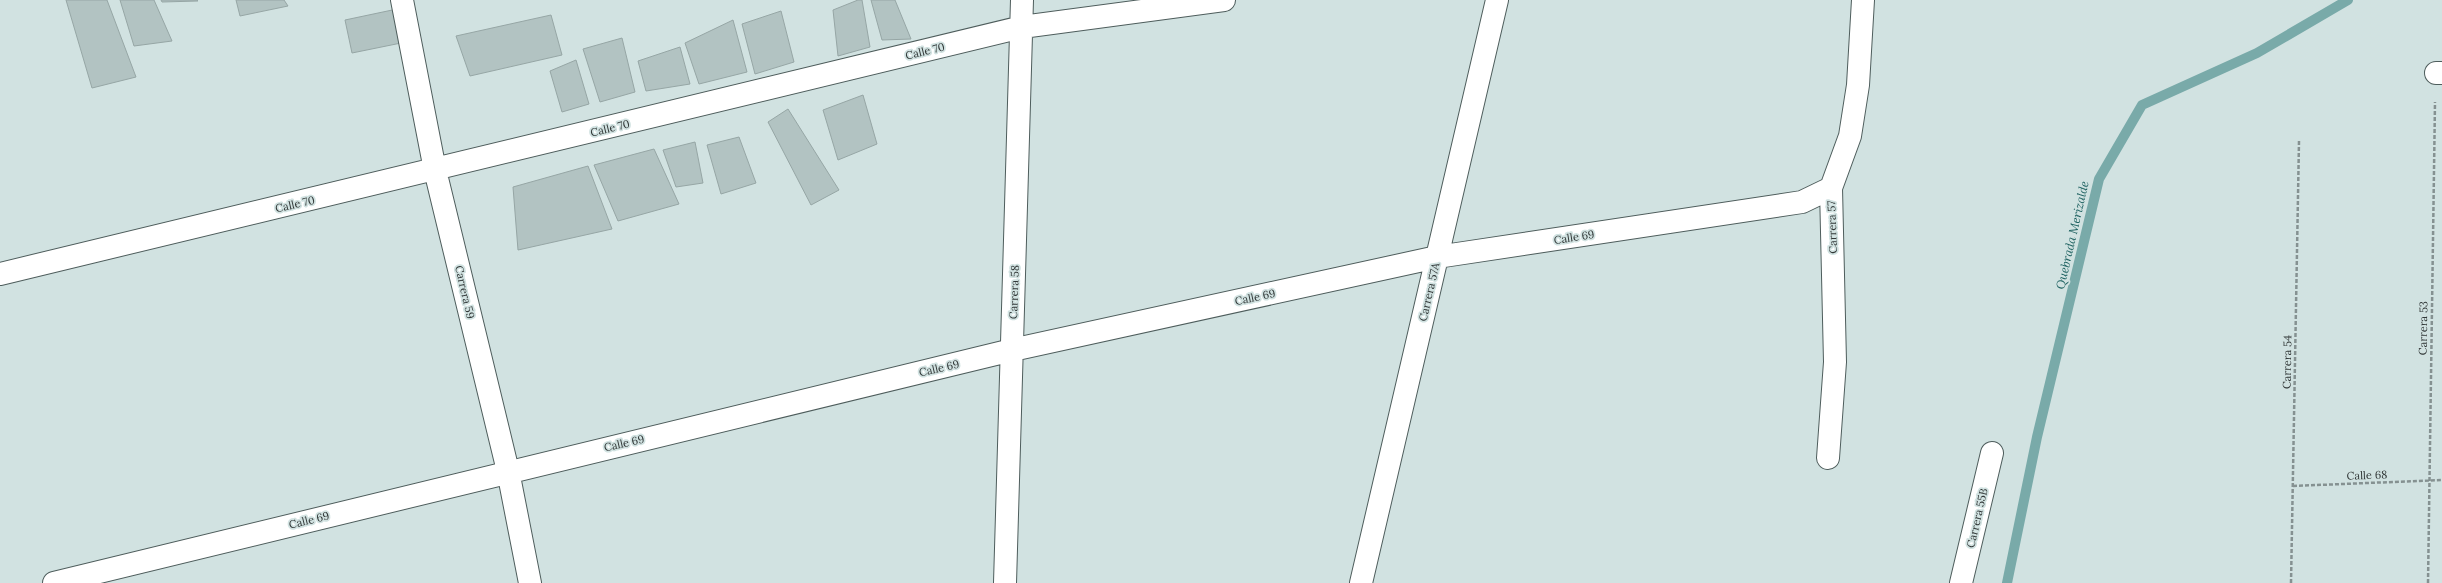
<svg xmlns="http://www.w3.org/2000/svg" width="2442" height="583" font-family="Lora,serif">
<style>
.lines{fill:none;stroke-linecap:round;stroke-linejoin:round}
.stream{stroke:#79aaa9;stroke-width:10}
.building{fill:#b2c3c2;stroke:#96a6a5}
.minor-casing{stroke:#4e5d5c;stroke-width:24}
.path{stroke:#859191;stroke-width:2.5;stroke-dasharray:4 2;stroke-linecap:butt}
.minor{stroke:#fff;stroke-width:22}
.labels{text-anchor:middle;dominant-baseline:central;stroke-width:3.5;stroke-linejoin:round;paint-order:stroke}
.street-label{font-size:11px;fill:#313737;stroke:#d1e2e1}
.water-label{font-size:12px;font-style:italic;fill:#206362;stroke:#d1e2e1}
</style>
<rect width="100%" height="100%" fill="#d1e2e1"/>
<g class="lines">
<path class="stream" d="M2007,583L2037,437L2099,179L2142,105L2257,53L2348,0"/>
</g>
<path class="building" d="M66,0H107L136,77L92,88Z
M120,0H154L172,41L134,46Z
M161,0H197L198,1L162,2Z
M236,0H284L288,6L240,16Z
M858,0H862L870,47L838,56L833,10Z
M871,0H895L911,39L882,40Z
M397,9L406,42L352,53L345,20Z
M781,11L794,62L755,74L742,24Z
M551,15L562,55L470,76L456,36Z
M733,20L747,72L699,84L685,43Z
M622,38L635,92L600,102L583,49Z
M680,47L690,84L646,91L638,61Z
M576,60L589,104L562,112L550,71Z
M863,95L877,144L838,160L823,110Z
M788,109L839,190L811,205L768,122Z
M739,137L756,183L721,194L707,145Z
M695,142L703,183L676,187L663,150Z
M654,149L679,204L618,221L594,165Z
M588,166L612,229L518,250L513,187Z"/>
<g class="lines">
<defs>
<path id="minor" d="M402,0L435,170L508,471L530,583
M2436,73H2442
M0,274L1022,27L1224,0
M1828,458L1835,362L1831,188L1850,136L1858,85L1863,0
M54,583L1012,350L1437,257L1802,202L1831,188
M1005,583L1022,0
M1361,583L1497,0
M1961,583L1992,453"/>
</defs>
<use href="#minor" class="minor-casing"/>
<path class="path" d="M2293,486L2442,480
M2291,583L2299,141
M2428,583L2435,102"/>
<use href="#minor" class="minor"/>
</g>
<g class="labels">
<g class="street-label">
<text transform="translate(925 51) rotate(-14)">Calle 70</text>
<text transform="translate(610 128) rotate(-14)">Calle 70</text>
<text transform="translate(295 204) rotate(-13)">Calle 70</text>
<text transform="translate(1832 227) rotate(-92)">Carrera 57</text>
<text transform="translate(1574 237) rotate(-9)">Calle 69</text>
<text transform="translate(465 292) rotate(77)">Carrera 59</text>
<text transform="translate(1014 292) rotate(-88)">Carrera 58</text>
<text transform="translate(1429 292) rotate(-77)">Carrera 57A</text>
<text transform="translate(1255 297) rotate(-12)">Calle 69</text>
<text transform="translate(2423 328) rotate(-89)">Carrera 53</text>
<text transform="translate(2287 362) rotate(-89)">Carrera 54</text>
<text transform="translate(939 368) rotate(-13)">Calle 69</text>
<text transform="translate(624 443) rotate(-13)">Calle 69</text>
<text transform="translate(2367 475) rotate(-2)">Calle 68</text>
<text transform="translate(1977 518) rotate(-77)">Carrera 55B</text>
<text transform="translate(309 520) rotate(-14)">Calle 69</text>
</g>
<g class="water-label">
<text transform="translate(2072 235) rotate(-77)">Quebrada Merizalde</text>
</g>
</g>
</svg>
